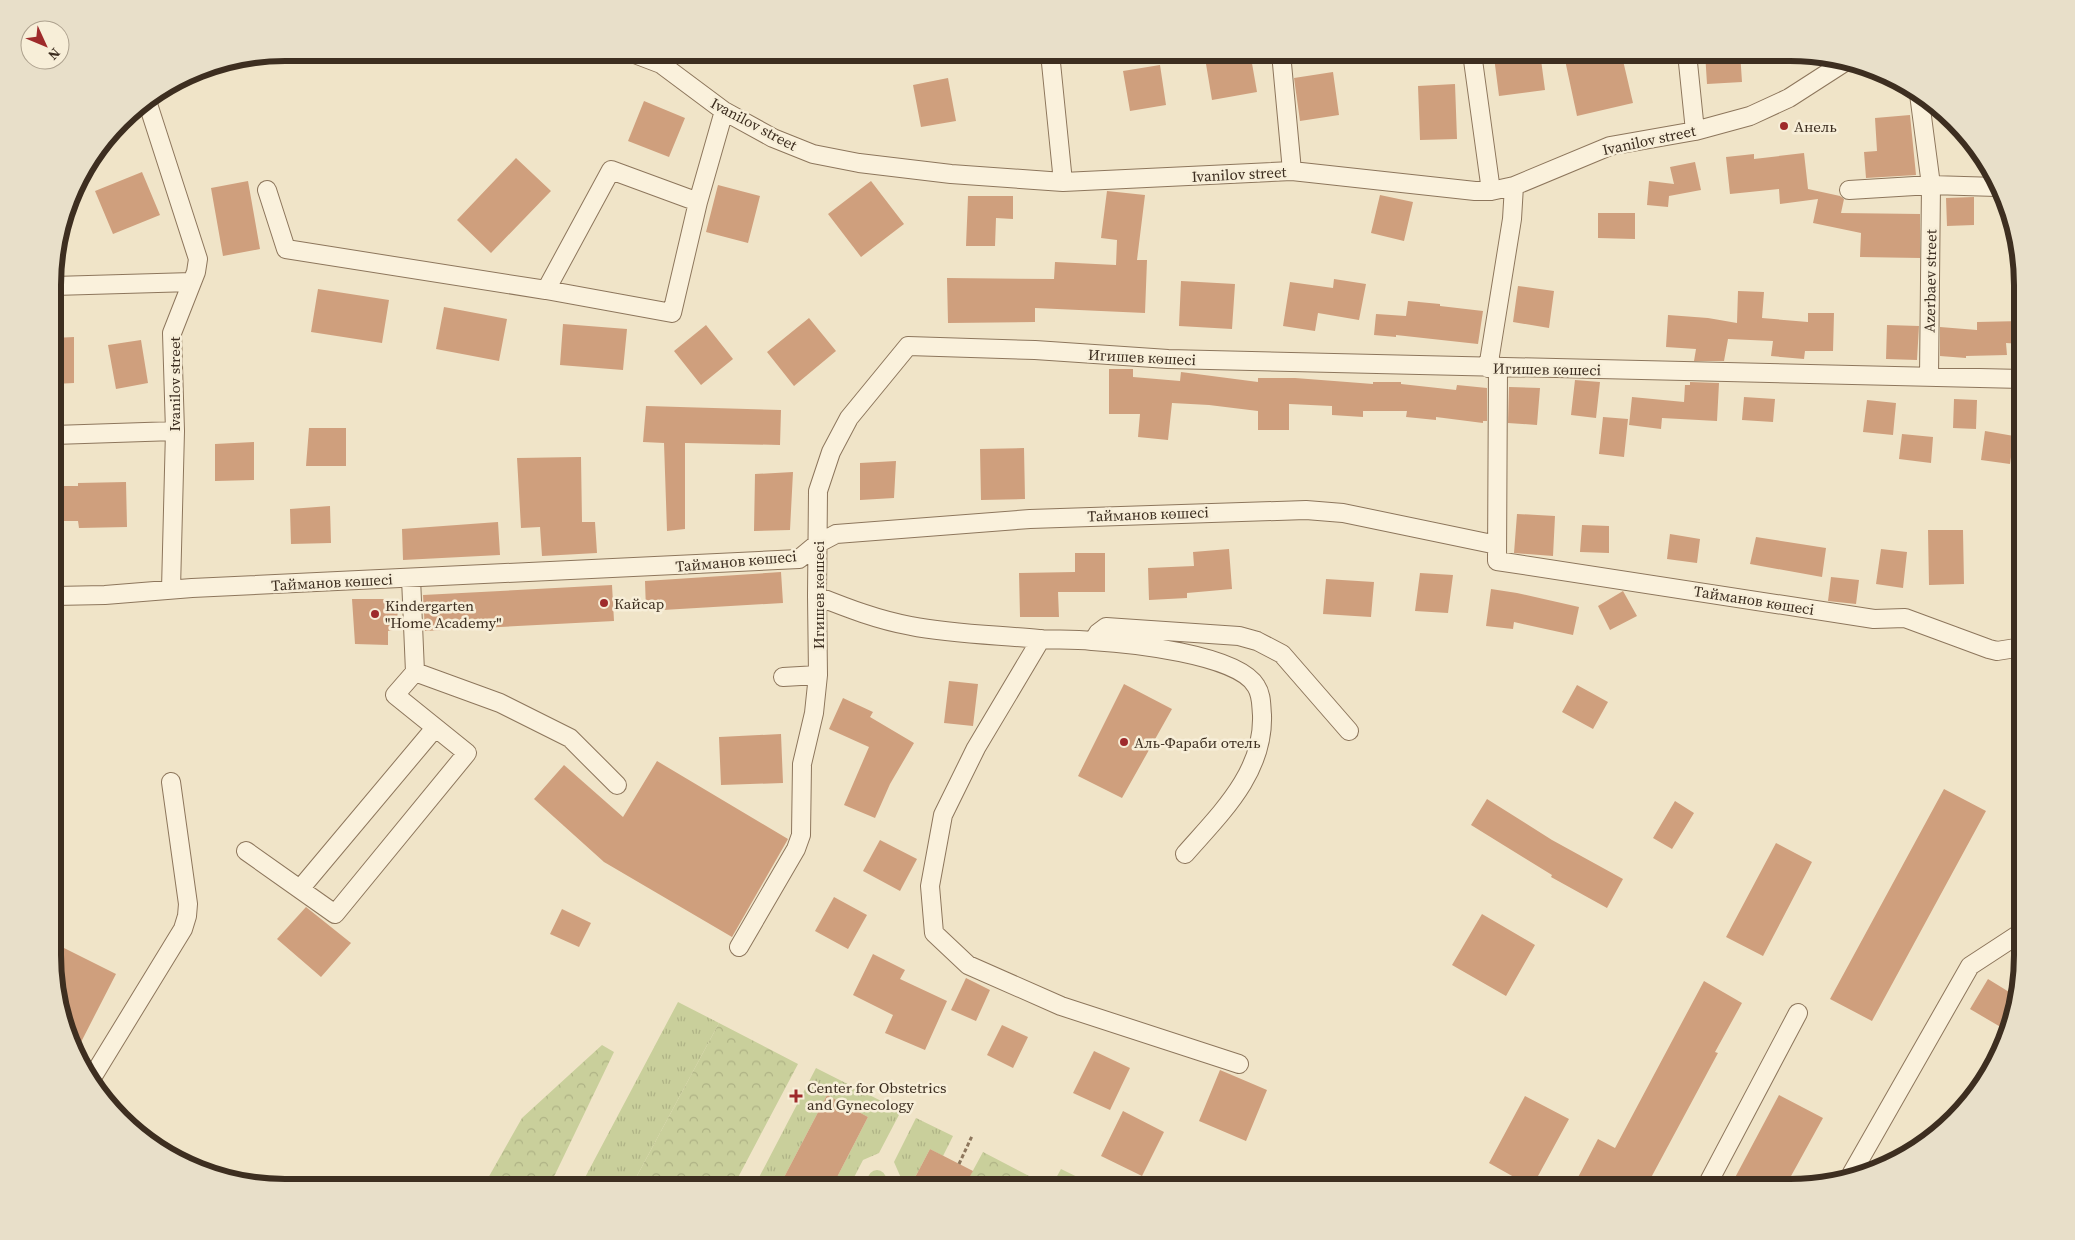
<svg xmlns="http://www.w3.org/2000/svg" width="2075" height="1240" font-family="'Source Serif 4',serif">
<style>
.grass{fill:url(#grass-tufts)}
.forest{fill:url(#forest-crowns)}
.building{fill:#cf9f7d}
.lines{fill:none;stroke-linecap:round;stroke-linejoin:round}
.minor-casing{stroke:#8d765c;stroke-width:20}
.path{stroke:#8d765c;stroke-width:3;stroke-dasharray:4 2.5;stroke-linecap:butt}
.minor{stroke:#faf1dc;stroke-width:18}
.poi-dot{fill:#9e2a2b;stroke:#f7eed8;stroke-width:2}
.labels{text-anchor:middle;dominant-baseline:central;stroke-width:5;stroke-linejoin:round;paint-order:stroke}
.street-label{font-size:15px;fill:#3d2e20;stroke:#f7eed8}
.poi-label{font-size:15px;fill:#3d2e20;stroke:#f7eed8;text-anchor:start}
.rim{fill:none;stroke:#3d2e20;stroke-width:6}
</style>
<defs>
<pattern id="grass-tufts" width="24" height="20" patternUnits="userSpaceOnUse" patternTransform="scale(1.25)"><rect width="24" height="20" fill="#c9cf9b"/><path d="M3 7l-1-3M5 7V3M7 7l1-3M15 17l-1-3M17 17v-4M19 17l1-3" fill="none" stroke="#aeb285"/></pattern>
<pattern id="forest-crowns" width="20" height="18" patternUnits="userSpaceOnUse" patternTransform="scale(1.25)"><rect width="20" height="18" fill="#c9cf9b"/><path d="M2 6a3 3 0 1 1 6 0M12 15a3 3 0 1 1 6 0" fill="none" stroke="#aeb285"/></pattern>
</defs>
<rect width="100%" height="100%" fill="#f0e4c8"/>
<path class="grass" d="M678,1002L719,1023L631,1187H580Z
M816,1068L901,1111L879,1153L863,1160L849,1187H832L868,1117L827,1095L779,1187H754Z
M916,1118L953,1136L943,1156L930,1149L912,1183L901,1178L894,1162Z
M1061,1169L1098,1187H1051Z
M868 1179a9 9 0 1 1 18 0a9 9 0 1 1-18 0Z"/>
<path class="forest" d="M719,1023L798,1064L733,1187H631Z
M602,1045L614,1052L549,1187H483L522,1118Z
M983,1152L1029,1176L1023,1187H964Z"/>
<path class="building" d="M1204,52H1250L1257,92L1212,100Z
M1527,52H1540L1545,90L1499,96L1494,57Z
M1599,52H1621L1633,103L1577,116L1565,60Z
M1705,52H1740L1742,82L1707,84Z
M1160,65L1166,105L1130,111L1123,71Z
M1333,72L1339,115L1300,121L1294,78Z
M948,78L956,121L921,127L913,85Z
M1455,84L1457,139L1420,140L1418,86Z
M644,101L685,118L669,157L628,141Z
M1910,115L1916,175L1866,178L1864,152L1877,151L1875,118Z
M1804,153L1808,189L1840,196L1844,199L1841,213L1920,214V258L1860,257L1861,233L1813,223L1818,199L1780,204L1779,189L1730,194L1726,157L1754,154V159Z
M516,158L551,191L491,253L457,220Z
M1695,162L1701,190L1669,196L1668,207L1647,205L1649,181L1674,184L1670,167Z
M142,172L160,215L113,234L95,191Z
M248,181L260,249L223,256L211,188Z
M871,181L904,224L861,257L828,214Z
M718,185L760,196L748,243L706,232Z
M1107,191L1145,195L1137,260H1147L1145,313L1035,308V322L948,323L947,278L1054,279L1055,262L1116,265L1117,240L1101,238Z
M1380,195L1413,202L1404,241L1371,233Z
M968,196H1013V219L996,218L995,246H966Z
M1974,197V225L1947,226L1946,198Z
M1598,213H1635V239L1598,238Z
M1334,279L1366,284L1359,320L1318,313L1315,331L1283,326L1290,282L1333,288Z
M1181,281L1235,284L1232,329L1179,326Z
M1518,286L1554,291L1549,328L1513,322Z
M318,289L389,300L382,343L311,332Z
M1738,291L1764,292L1762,318L1808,322V313H1834L1833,351H1805L1804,359L1771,356L1773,341L1728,339L1724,361H1694L1696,349L1666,347L1668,315L1708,318L1737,323Z
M1408,301L1440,304V306L1483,311L1478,344L1396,335V337L1374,335L1376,314L1406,316Z
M444,307L507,319L499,361L436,349Z
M809,318L836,351L794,386L767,352Z
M2022,321V344L2006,343L2007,355L1966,356V358L1940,356V327L1977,330V322Z
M563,324L627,329L623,370L560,365Z
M706,325L733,359L701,385L674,351Z
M1887,325L1919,326L1917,360L1886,359Z
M74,337V383L54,384V338Z
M141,340L148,383L116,389L108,345Z
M1109,369H1133V377L1180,381L1181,372L1258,382V378H1295L1373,384V382H1401V384L1456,390L1457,385L1487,388V421H1483V423L1436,417V420L1406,417L1407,411H1363V417L1332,415V406L1289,404V430H1258V411L1209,405L1172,403L1168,440L1138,437L1140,414H1109Z
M1575,380L1600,382L1596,418L1571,415Z
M1690,382L1719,383L1717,421L1662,418L1661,429L1629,425L1632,397L1684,402L1685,385H1690Z
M1509,387L1540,388L1537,425L1508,423Z
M1744,397L1775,399L1773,422L1742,420Z
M1954,399L1977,400L1976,429L1953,428Z
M1867,400L1896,403L1893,435L1863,432Z
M646,406L781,410L780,445L685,443V529L667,531L664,443L643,442Z
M1603,417L1628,419L1624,457L1599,454Z
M309,428H346V466H306Z
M1985,431L2014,436L2010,464L1981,460Z
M1902,434L1933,437L1931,463L1899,459Z
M254,442V480L215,481V444Z
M1024,448L1025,499L981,500L980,449Z
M581,457L582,522H595L597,553L542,556L540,527L521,528L517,458Z
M896,461L894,498L860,500V463Z
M793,472L790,530L754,531L755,474Z
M126,482L127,527L79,528L78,521H54V486H78V483Z
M330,506L331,543L291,544L290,509Z
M1517,514L1555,516L1553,556L1514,553Z
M498,522L500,555L403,560L402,529Z
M1582,525L1609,526V553L1580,552Z
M1928,530H1963L1964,584L1929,585Z
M1670,534L1700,539L1697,563L1667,559Z
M1756,537L1826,548L1822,577L1750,564Z
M1229,549L1232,589L1187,593V598L1149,600L1148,568L1194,566L1193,552Z
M1881,549L1907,552L1903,588L1876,584Z
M1075,553H1105V592H1058L1059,617H1020L1019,573L1075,572Z
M781,572L783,603L646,611L645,581Z
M1420,573L1453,575L1448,613L1415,611Z
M1831,577L1859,580L1856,604L1828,601Z
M1326,579L1374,582L1371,617L1323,614Z
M612,585L614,621L425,631L423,595Z
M1491,589L1517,593L1579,607L1573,635L1514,622L1513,629L1486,626Z
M1623,591L1637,616L1610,630L1598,606Z
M352,599H397L398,629L388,631V645L355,644Z
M949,681L978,684L973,726L944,723Z
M1124,684L1172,709L1122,798L1078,776Z
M1577,685L1608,702L1593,729L1562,712Z
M843,698L873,712L870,717L914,743L890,784L875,818L844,805L869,747L829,729Z
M781,734L783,783L721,785L719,737Z
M657,761L788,839L732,937L604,862L534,799L564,765L623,817Z
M1944,789L1986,811L1872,1021L1830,999Z
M1487,799L1552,840L1623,879L1607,908L1551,877L1552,875L1471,825Z
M1675,801L1694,813L1672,849L1653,838Z
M880,840L917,859L900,891L863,871Z
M1776,843L1812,862L1763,956L1726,937Z
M834,897L867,915L848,949L815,931Z
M306,907L351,943L321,977L277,939Z
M562,909L591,923L579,947L550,934Z
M1482,914L1535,945L1506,996L1452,965Z
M54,943L116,974L78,1048L54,985Z
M873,954L905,970L900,979L947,1001L925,1050L885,1033L893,1015L853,995Z
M966,978L990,990L976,1021L951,1010Z
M1988,979L2014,995L2004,1029L1970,1009Z
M1704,981L1742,1003L1715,1052L1718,1053L1646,1187H1573L1598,1139L1615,1148Z
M1002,1025L1028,1037L1013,1068L987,1055Z
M1094,1051L1130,1068L1110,1110L1073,1093Z
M1220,1070L1267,1090L1246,1141L1199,1121Z
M827,1095L868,1117L832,1187H779Z
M1779,1095L1823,1118L1785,1187H1730Z
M1525,1096L1569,1119L1532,1187L1489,1163Z
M1123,1111L1164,1132L1142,1176L1101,1156Z
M930,1149L973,1171L964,1187H910Z"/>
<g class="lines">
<defs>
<path id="minor" d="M632,53L661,64L724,111L773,138L813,154L859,163L951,174L1063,182L1292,171L1475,191H1491L1514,186L1610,146L1695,131L1750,116L1789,98L1848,60
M1050,53L1063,182
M1281,53L1292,171
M1472,53L1491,191
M1687,53L1695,131
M1919,94L1931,185L1929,377
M147,101L198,259L196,272L172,333L175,431L171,589
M267,190L286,249L546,290L672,313L698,202L724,111
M1849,190L1931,185L1997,187
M54,286L192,282
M546,290L611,170L698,202
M1488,368L1512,219L1514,186
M1498,368L1497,561L1874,619L1905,618L1989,649L1997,651L2022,647
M54,435L175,431
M54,596L105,595L192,588L799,559L817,544L836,534L1030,519L1306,510L1343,513L1497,545
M817,596C847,608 878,620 911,626C950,634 998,635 1039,639C1056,640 1074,639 1092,641C1127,643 1238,654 1256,686C1262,695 1261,705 1262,715C1264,773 1220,814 1185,854
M1041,639L976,748L943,815L930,886L934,933L968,965L1061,1006L1239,1064
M1093,641L1098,633L1106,627L1239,636L1257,641L1282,654L1349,731
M415,672L500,703L570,738L617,785
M783,677L818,675
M246,851L335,914L467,753L395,695L415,672L411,578
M300,889L435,728
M739,947L796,849L801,835L802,764L814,713L818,675L817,596L818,491L831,452L849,418L908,346L1035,350L1168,359L2022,379
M90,1081L183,929L187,916L188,904L171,782
M1852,1173L1970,966L2022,932
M1706,1187L1798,1013"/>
</defs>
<use href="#minor" class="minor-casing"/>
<path class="path" d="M959,1164L972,1136
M892,1183L901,1187
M857,1187L861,1181"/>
<use href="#minor" class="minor"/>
</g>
<g class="poi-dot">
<circle cx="1784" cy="126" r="5"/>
<circle cx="604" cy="603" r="5"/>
<circle cx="375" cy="614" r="5"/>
<circle cx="1124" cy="742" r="5"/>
<path d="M793.5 1088.5h5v5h5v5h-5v5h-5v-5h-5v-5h5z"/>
</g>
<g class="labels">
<g class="street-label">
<text transform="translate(754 124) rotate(28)">Ivanilov street</text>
<text transform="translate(1649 140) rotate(-12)">Ivanilov street</text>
<text transform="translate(1239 174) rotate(-3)">Ivanilov street</text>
<text transform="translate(1930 281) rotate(-89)">Azerbaev street</text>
<text transform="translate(1142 357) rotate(3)">Игишев көшесі</text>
<text transform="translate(1547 369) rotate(1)">Игишев көшесі</text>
<text transform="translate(174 384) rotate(-90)">Ivanilov street</text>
<text transform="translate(1148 514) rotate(-2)">Тайманов көшесі</text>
<text transform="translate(736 561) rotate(-5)">Тайманов көшесі</text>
<text transform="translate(332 582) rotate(-3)">Тайманов көшесі</text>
<text transform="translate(818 595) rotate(-90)">Игишев көшесі</text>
<text transform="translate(1754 600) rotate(9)">Тайманов көшесі</text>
</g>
<g class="poi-label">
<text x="1794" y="126">Анель</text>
<text x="614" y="603">Кайсар</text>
<text x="385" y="605">Kindergarten<tspan x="385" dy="17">"Home Academy"</tspan></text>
<text x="1134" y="742">Аль-Фараби отель</text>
<text x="807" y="1087">Center for Obstetrics<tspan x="807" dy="17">and Gynecology</tspan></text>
</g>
</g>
<path d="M0 0H2075V1240H0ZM285 61H1790A224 224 0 0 1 2014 285V955A224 224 0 0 1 1790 1179H285A224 224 0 0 1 61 955V285A224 224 0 0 1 285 61Z" fill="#e8dfc9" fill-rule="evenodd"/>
<path class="rim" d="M285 61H1790A224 224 0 0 1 2014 285V955A224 224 0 0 1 1790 1179H285A224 224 0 0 1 61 955V285A224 224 0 0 1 285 61Z"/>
<g transform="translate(45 45) rotate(134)"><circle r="24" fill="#f7eed8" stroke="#ada18e"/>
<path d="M0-4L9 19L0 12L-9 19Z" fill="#9e2a2b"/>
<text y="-8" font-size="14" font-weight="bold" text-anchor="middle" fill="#3d2e20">N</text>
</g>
</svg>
